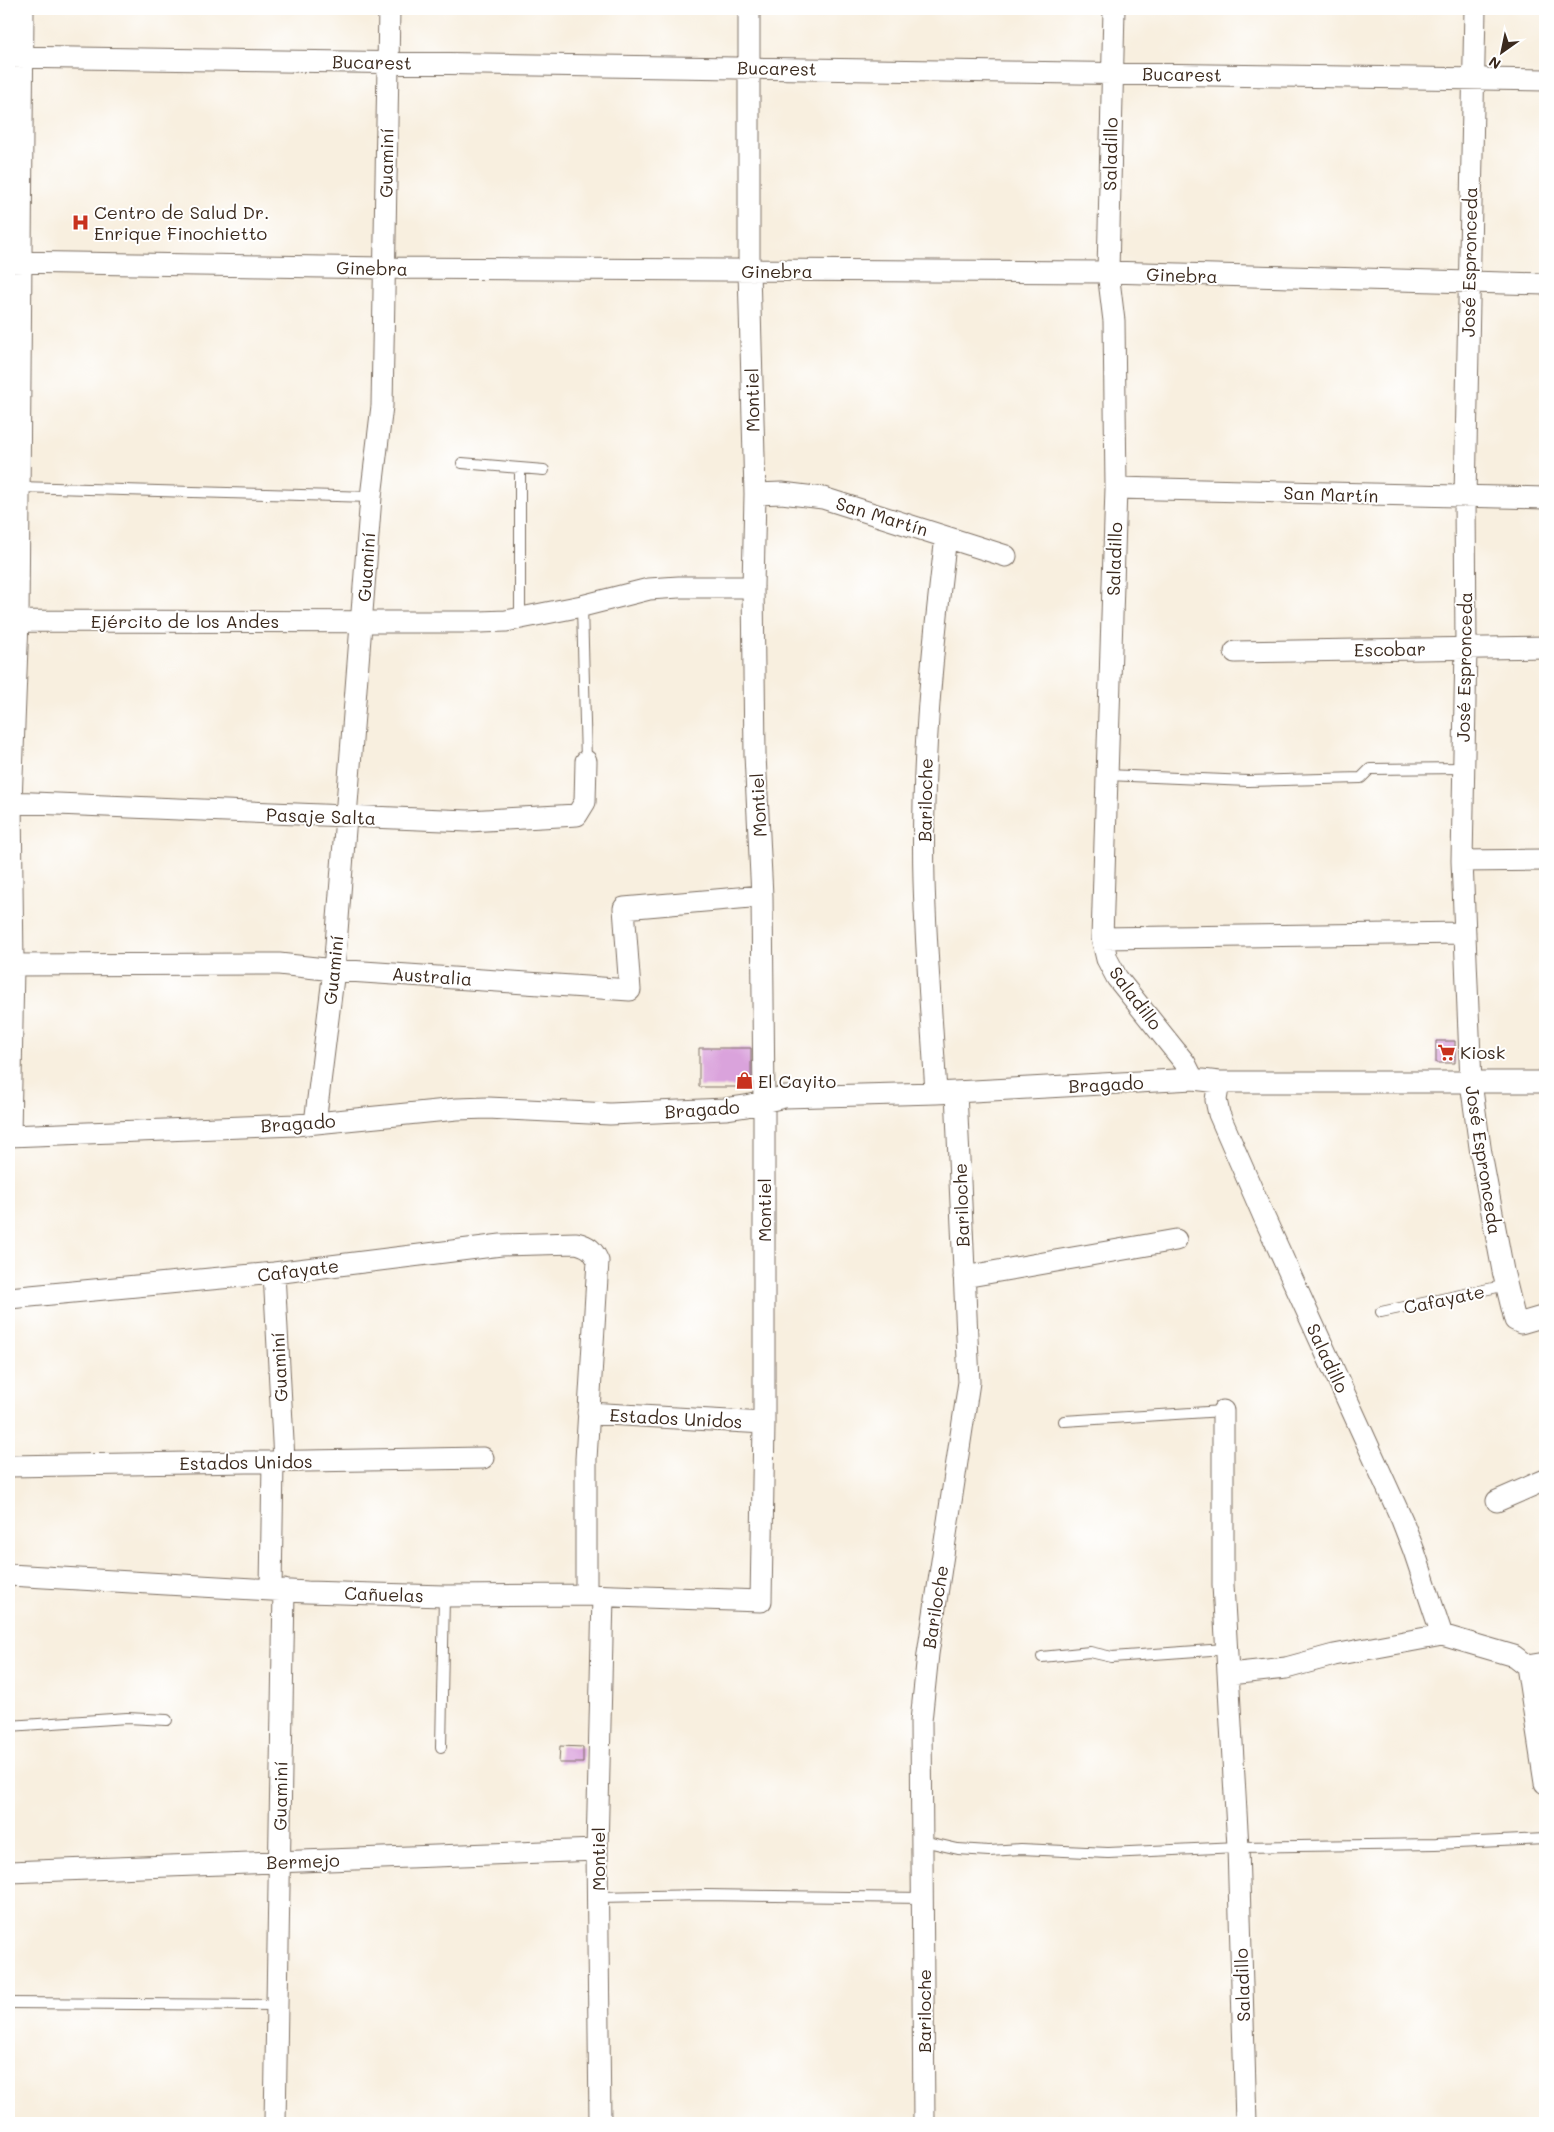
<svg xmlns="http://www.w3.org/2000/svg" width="1554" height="2132" font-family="Mali,sans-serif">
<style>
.building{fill:#daa3dc}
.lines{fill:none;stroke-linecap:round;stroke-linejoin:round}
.service-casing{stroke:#7d6f62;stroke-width:12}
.minor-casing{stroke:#7d6f62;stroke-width:23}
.service{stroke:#fff;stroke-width:10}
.minor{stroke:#fff;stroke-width:21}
.labels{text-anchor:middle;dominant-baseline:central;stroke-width:4;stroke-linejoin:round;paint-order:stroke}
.street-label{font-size:18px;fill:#3b2a1e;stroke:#fff}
.poi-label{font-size:18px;fill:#3b2a1e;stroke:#fff;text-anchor:start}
</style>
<rect width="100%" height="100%" fill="#fff"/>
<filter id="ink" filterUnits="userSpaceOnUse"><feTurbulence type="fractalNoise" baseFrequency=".02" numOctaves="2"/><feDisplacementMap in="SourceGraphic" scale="10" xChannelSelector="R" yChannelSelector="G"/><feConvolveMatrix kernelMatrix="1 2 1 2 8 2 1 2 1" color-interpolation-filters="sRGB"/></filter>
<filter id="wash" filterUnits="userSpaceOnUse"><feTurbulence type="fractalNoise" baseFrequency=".0096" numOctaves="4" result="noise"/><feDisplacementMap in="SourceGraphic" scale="20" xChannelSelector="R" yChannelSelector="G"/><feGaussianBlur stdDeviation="1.12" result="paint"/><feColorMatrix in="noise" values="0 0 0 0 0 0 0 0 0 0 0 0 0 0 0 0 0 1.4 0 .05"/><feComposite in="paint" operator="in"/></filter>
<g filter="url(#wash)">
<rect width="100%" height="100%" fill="#f8efdf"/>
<g id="blocks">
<path class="building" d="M1436,1041H1455V1063H1436Z
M699,1048H751V1087H699Z
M560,1746L583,1747V1763H559Z"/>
</g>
</g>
<g filter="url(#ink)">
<use href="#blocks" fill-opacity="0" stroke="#7d6f62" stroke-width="1"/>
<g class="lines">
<defs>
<path id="service" d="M462,463L544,470
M520,468V617
M19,487L371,497
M582,606L586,761
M1107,775L1248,781L1361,778L1370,769L1463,768
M1381,1312L1507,1285
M1064,1421L1223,1411
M1042,1657L1090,1652L1112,1657L1225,1649
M9,1726L127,1718L167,1720
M441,1747L444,1596
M923,1841L958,1849L989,1851L1021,1849L1108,1853L1238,1847L1436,1844L1545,1839
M598,1897L706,1895L923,1898
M9,2003L276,2005"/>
<path id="minor" d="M1114,9L1108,272L1114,321L1116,488L1102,938L1107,959L1117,978L1185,1063L1193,1079
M1475,9L1465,497L1466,647L1462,861L1471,1083L1481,1154L1503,1271L1515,1320L1521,1323L1545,1316
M9,57L1545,80
M9,262L384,268L1108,272L1545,284
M1116,488L1545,498
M755,494L782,493L823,498L1006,556
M9,621L480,622L506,621L582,606L649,589L679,587H753
M1235,652L1545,647
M9,802L468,821L577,815L585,802L586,761
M1462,861L1545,860
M1102,938L1465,933
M9,965L279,964L334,970L630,990L624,908L762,896
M1219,1082L1216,1100L1219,1114L1264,1217L1402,1520L1414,1551L1442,1635
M936,1093C932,1023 926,952 924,881C921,766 932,650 946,537
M315,1123L334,970L371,497L382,406L389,9
M9,1136L296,1125L457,1109L488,1108L610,1114L725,1109L746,1106L784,1097L936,1093L1193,1079L1219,1082H1545
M10,1136L13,965L11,802L18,621L23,9
M274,1273L284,1460
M964,1277L1176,1240
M9,1298L274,1273L501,1245L576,1243C589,1246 593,1250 598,1261L586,1459V1595
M1223,1411V1585L1238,1847L1246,2123
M588,1413L764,1423
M9,1466L483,1458
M1497,1501L1545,1480
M9,1575L307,1592L444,1596L586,1595L761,1601L764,1423V1102L762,896L755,755L753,587L755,494L749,271V9
M271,1589L273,1462
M1527,1666L1545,1783
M1527,1666L1545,1663
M1229,1674L1286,1668L1334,1655L1442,1635L1514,1656L1527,1666
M9,1872L597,1850
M275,2123L284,1590
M600,2123L597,1850L603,1596
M924,2123L921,1721L928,1654L969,1382L956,1092"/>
</defs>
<use href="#service" class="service-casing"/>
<use href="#minor" class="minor-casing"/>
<use href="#service" class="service"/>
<use href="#minor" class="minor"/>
</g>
</g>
<defs>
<symbol id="hospital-bare" viewBox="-9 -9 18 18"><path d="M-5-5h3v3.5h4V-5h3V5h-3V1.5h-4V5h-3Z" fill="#c8321e" stroke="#fff" stroke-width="2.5" paint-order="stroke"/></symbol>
<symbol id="supermarket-bare" viewBox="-9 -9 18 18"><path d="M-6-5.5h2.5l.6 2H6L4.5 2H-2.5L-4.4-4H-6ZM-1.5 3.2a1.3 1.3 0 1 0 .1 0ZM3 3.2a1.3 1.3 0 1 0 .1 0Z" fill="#c8321e" stroke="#fff" stroke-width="2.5" paint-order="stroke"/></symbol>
<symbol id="shop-bare" viewBox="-9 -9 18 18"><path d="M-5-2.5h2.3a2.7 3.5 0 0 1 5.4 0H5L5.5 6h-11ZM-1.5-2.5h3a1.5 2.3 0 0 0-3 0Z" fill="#c8321e" stroke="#fff" stroke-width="2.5" paint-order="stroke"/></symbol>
</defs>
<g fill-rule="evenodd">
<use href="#hospital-bare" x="68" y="210" width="25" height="25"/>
<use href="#supermarket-bare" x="1434" y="1040" width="25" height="25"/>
<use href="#shop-bare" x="732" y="1068" width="25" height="25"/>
</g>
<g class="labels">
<g class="street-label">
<text transform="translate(372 62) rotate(1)">Bucarest</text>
<text transform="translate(777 68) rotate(1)">Bucarest</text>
<text transform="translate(1182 74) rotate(1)">Bucarest</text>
<text transform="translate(1110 154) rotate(-89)">Saladillo</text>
<text transform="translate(386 163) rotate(-89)">Guaminí</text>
<text transform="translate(1469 262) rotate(-89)">José Espronceda</text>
<text transform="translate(372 268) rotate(1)">Ginebra</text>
<text x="777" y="271">Ginebra</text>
<text transform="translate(1182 275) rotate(2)">Ginebra</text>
<text transform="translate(752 400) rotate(-91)">Montiel</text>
<text transform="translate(1331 494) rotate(2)">San Martín</text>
<text transform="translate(882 516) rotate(17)">San Martín</text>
<text transform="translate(1114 559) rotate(-88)">Saladillo</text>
<text transform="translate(366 567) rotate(-86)">Guaminí</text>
<text x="185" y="621">Ejército de los Andes</text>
<text transform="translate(1390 649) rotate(-1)">Escobar</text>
<text transform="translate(1464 667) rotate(-89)">José Espronceda</text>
<text transform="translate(925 800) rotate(-89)">Bariloche</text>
<text transform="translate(758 805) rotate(-93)">Montiel</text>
<text transform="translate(321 816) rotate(2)">Pasaje Salta</text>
<text transform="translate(333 970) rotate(-84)">Guaminí</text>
<text transform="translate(432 976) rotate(4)">Australia</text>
<text transform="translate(1136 998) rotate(53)">Saladillo</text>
<text transform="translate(1106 1084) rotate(-3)">Bragado</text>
<text transform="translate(702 1109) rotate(-4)">Bragado</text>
<text transform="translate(298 1123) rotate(-4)">Bragado</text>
<text transform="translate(1484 1160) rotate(81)">José Espronceda</text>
<text transform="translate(961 1205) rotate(-92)">Bariloche</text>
<text transform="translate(764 1210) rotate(-90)">Montiel</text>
<text transform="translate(298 1270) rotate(-7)">Cafayate</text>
<text transform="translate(1444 1299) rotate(-12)">Cafayate</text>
<text transform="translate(1328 1358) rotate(65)">Saladillo</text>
<text transform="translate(279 1367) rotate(-93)">Guaminí</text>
<text transform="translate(676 1418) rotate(3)">Estados Unidos</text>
<text transform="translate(246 1462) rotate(-1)">Estados Unidos</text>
<text transform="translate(384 1594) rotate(2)">Cañuelas</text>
<text transform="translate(935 1607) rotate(-81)">Bariloche</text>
<text transform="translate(280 1796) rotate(-89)">Guaminí</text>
<text transform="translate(598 1859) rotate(-90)">Montiel</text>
<text transform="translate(303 1861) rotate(-2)">Bermejo</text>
<text transform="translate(1242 1985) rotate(-92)">Saladillo</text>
<text transform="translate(924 2011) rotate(-90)">Bariloche</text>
</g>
<g class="poi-label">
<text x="94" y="212">Centro de Salud Dr.<tspan x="94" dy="21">Enrique Finochietto</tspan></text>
<text x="1460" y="1052">Kiosk</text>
<text x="758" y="1081">El Cayito</text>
</g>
</g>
<rect width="1554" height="2132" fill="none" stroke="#fff" stroke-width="30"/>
<g transform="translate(1502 52) rotate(213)" stroke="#ffffff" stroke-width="4" paint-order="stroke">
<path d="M0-4L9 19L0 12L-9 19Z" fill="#3b2a1e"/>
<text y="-8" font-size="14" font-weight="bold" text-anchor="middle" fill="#3b2a1e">N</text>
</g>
</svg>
